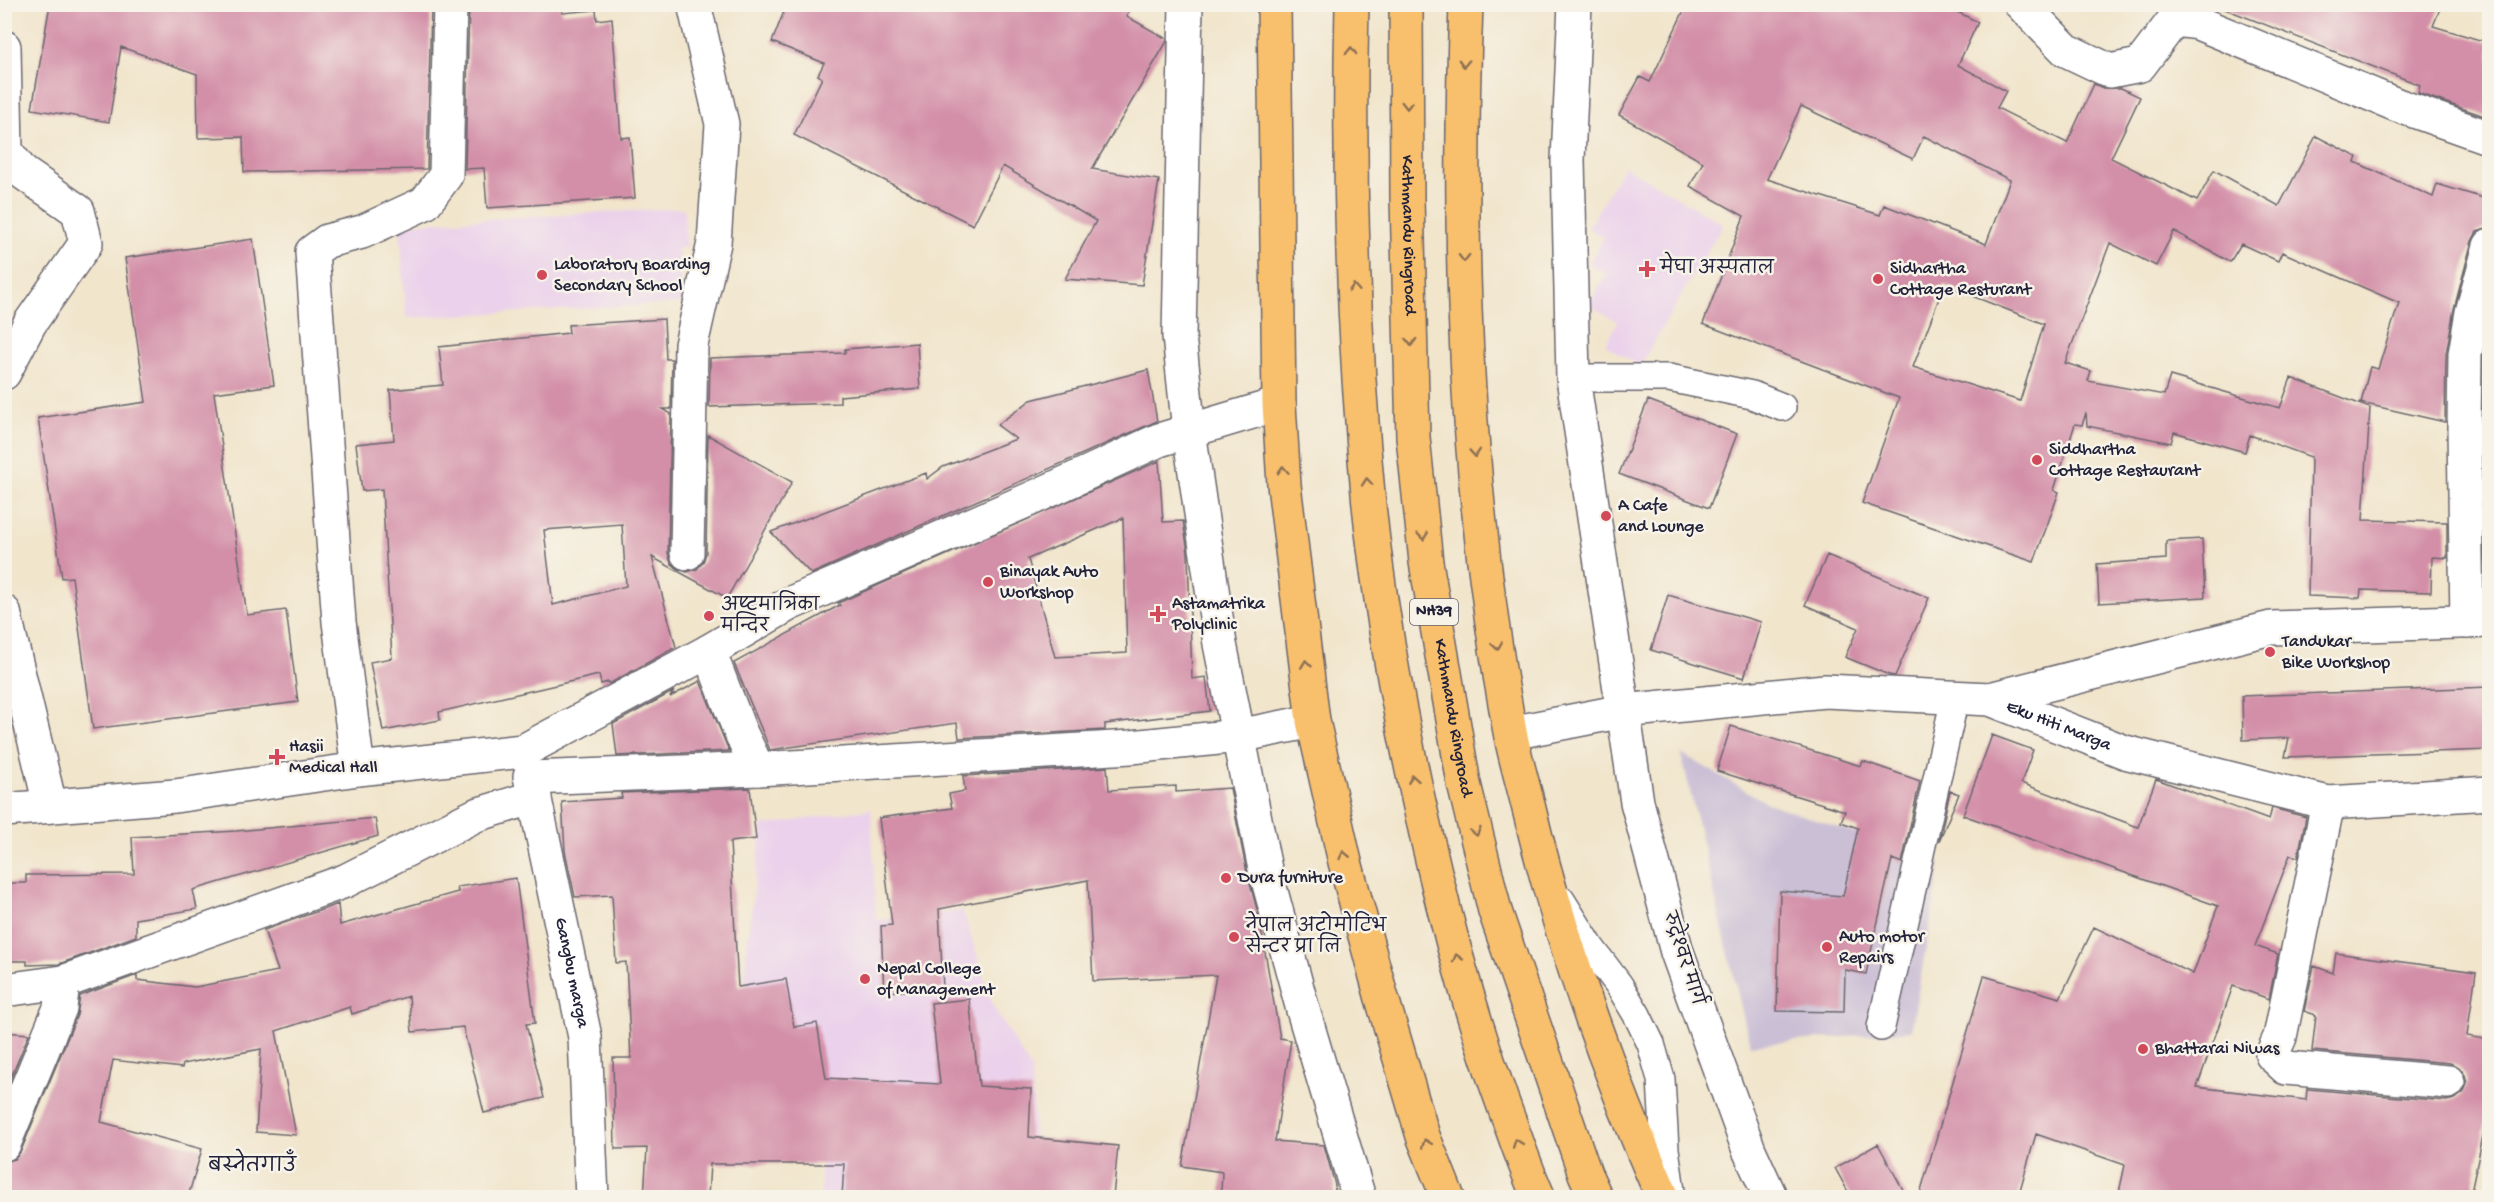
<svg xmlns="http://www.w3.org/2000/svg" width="2494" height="1202" font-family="'Gochi Hand','Playpen Sans Deva',sans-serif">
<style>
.built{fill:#ebd1eb}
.industrial{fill:#cbbfd5}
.building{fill:#d38fa8;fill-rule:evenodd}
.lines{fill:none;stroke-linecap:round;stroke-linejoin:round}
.service-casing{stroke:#6a666e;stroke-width:30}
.minor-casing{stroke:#6a666e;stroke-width:36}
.primary-casing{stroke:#6a666e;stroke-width:36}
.trunk-casing{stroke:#6a666e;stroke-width:36}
.service{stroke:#fff;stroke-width:27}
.minor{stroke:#fff;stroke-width:33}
.primary{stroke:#f8bf6c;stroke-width:33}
.trunk{stroke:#f8bf6c;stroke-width:33}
.oneway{stroke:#8d7054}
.poi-dot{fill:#d1495b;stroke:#f7f3e8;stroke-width:2}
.labels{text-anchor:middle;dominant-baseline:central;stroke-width:5;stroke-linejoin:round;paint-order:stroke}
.shield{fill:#f7f3e8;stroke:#62616f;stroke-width:1.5}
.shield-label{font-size:16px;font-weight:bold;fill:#22223b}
.street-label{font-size:18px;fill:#22223b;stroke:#f7f3e8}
.poi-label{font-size:18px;fill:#22223b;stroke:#f7f3e8;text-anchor:start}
.neighbourhood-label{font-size:20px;fill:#22223b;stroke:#f7f3e8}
</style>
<rect width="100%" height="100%" fill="#f7f3e8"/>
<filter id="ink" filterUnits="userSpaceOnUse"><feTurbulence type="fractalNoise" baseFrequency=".0167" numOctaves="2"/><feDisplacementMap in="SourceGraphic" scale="12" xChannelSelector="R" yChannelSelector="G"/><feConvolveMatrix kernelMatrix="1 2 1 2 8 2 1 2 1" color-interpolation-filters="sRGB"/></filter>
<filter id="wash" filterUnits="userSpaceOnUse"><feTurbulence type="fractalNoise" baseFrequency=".008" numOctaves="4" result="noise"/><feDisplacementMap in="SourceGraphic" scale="24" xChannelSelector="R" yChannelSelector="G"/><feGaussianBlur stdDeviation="1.35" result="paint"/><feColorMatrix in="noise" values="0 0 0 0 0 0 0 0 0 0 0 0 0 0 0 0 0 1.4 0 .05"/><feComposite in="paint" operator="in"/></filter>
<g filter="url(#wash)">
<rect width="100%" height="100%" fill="#f1e5cc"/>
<path class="built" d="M1624,166L1723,224L1640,366L1605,345L1618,322L1589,305L1606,274L1588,264L1604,237L1588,228Z
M684,208L686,247L678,248L682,303L406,318L400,224Z
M871,809L876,920L963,911L993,1006L1032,1071L1037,1197H821V1070L743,1075L746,952L762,826Z"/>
<path class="industrial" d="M1681,753L1767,803L1941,863L1911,1031L1750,1045Z"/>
<g id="blocks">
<path class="building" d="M50,4H431L427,169L244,172L243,137L198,138L197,74L121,47L109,122L32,109Z
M469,4H561L562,13L596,10L597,20L612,18L621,138L630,137L635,198L487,208L484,168L465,169Z
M787,4H1133L1126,16L1167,39L1166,43L1092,169L1159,180L1142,285L1065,279L1096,221L1003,166L973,225L794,135L822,78L818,75L824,63L772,42Z
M1687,4H1941L1978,22L1958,65L2006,91L1997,108L2067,143L2094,84L2103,88H2121L2140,97L2111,158L2197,201L2214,170L2279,206L2316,136L2357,157L2355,162L2433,197L2437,184L2490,200V228L2477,232L2472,241L2454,309L2446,354L2445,422L2361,403L2370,367L2378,369L2399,303L2282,252L2278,261L2241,244L2230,262L2174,231L2156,266L2110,243L2065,363L2091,371L2088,381L2164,395L2170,376L2280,408L2291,378L2370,408L2363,520L2447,522V558L2432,557L2431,592L2361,590L2360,598L2308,596L2311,457L2250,435L2245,452L2174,432L2171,443L2087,426L2086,413L2082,425L2075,424L2054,490L2059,492L2034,562L1862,503L1899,398L1703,324L1744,216L1690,186L1703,162L1619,115L1640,77L1650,82ZM1801,106L1913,159L1924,136L2010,180L1986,244L1884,205L1880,215L1767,179ZM1944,285L2044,324L2020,401L1913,367Z
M2221,4H2442L2433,26L2490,43V118L2418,93L2420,85L2220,7Z
M253,239L274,385L214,393L247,615L286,610L298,702L93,729L72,577L62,578L38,418L146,402L125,258Z
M664,319L666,359H672L671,409H663L671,414L668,553L671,563L678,569L687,572L697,569L703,562L706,553L708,435L792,482L727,598L652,557L676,647L609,684L608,682L601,684L599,675L439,712L440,720L383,731L370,662L392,658L382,489L362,491L356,444L394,440L390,390L443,385L439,347L569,333L568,325ZM622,524L626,586L553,605L544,530Z
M2490,321V432L2483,431V427L2484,356Z
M917,343L920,389L840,396V403L709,407L710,358L845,353V349Z
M1148,370L1157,421L811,574L771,532L926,473L927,479L943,467L1016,439L997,425L1031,400Z
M1648,400L1737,434L1709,508L1619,474Z
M1159,461L1163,522L1183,521L1188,553L1192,679L1206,677L1210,711L1105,724V730L959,738L957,723L770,750L734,663L840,605L838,603ZM1123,518L1127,653L1055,657L1028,559Z
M2484,522L2490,523V560H2485Z
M2202,539L2205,597L2099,603L2097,564L2166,559V541Z
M1827,555L1929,598L1895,676L1889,675L1845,657L1858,628L1805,605Z
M1668,595L1761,622L1744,678L1651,650Z
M700,681L729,751L617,756L613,724L674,691L670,697Z
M2490,687V750L2285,757L2289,738L2243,740L2242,696Z
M1731,726L1861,766L1863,761L1920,781L1902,863L1892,859L1866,974L1845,970L1844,1012L1777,1011L1780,891L1843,896L1858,828L1841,822L1845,811L1717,771Z
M1992,735L2033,750L2021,783L2138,827L2156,779L2269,820L2272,808L2306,817L2298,857L2290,855L2255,946L2278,954L2269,999L2233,986L2197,1087L2306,1100L2307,1089L2446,1101L2455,1099L2464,1092L2467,1083L2465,1075L2459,1067L2450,1063L2312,1051L2316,1015L2304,1011L2314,966L2333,973L2336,953L2476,972L2467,1036L2490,1040V1103L2470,1197H2118L2125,1165L2036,1134L2018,1197H1919L1984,976L2060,998L2094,927L2193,974L2218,906L1963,815Z
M1107,767L1109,790L1176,786V792L1230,788L1247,873L1259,917L1280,1038L1291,1040L1275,1141L1324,1145L1335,1185L1334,1197H1290L1221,1192L1222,1172L1182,1166L1216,975L1093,981L1088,880L939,909L943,989L884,992L881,926L892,925L879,818L952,808L949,794L965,791L963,776Z
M750,788L756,839L730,842L738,987L786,979L794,1027L817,1023L826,1078L940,1084L931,1003L969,999L979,1086L1031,1089L1029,1137L1118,1146L1113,1197H842L844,1164H710L708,1197H644L647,1148L615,1149L613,1058H631L626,962L616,963L612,895L575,897L565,851L562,802L622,798L621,793Z
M1950,791L1959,794L1939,841Z
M375,818L378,836L193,890L197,909L136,919V936L59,964L27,965V961H4V883H26V875L134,874L132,837L236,831Z
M516,878L535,1023L526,1024L544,1098L484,1113L463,1027L412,1032L409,996L352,1014L350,1007L276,1031L296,1135L256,1132L261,1049L183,1064L182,1068L113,1060L101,1122L202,1149L188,1197H4V1162L15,1159L21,1151L77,1015L80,996L137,975V980L195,987L278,971L264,930L338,904L340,925L458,892L457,887Z
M4,1032L29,1034L4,1094Z
M1878,1144L1907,1197H1851L1835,1168Z"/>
</g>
</g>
<g filter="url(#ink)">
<use href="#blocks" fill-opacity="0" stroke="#6a666e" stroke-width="1.5"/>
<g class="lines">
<defs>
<path id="service" d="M1573,378H1669L1752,395L1782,407
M1561,900L1591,948L1619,985L1637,1015L1651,1044L1661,1079L1665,1149L1672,1198
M1881,1027L1955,698"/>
<g id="minor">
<path d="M1186,4L1179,336L1189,431L1210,575L1220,644L1265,869L1303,1010L1359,1198"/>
<path d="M1575,4L1568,160L1573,378L1637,802L1677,952L1749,1150L1771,1198"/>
<path d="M2021,4L2066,50L2110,71L2140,65L2174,20L2198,23L2397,105L2490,138"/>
<path d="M4,47L6,151L22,172L78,211L86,243L30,323L4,373"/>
<path d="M687,553L691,345L714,243L722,124L694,4"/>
<path d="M4,612L50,805"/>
<path d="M2467,622L2464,427L2465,354L2472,312L2490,246"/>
<path d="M1990,699L2271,628L2490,621"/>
<path id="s1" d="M1511,733L1623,711L1825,691L1990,699L2125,752L2328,803L2490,793"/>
<path d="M358,769L339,622L312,252L327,241L362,232L425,203L446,175L450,4"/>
<path d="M758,769L739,729L709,651L789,604L1035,497L1159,440L1279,404"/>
<path id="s2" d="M530,776L585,1037L592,1198"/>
<path d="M531,778L758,769L1131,747L1238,736L1313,721"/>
<path d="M2328,803L2280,1037L2272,1055L2286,1068L2448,1082"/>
<path d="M4,810L175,796L358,769L523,751L709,651"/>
<path d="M4,990L63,982L345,881L476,815L535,797"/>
<path d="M4,1144L60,1008L63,982"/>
</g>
<path id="primary" d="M1274,4L1279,404L1284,485L1313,721L1345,862L1381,995L1423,1136L1448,1198
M1466,4C1457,247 1465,493 1510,732C1515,758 1523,784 1529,809C1561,943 1608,1072 1663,1198"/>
<g id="trunk">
<path d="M1352,4C1348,172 1353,339 1369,505C1382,629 1406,751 1435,872C1454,953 1477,1033 1506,1112C1517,1141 1526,1170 1539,1198"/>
<path id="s3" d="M1406,4L1407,198L1413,437L1426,562L1464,784L1495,911L1585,1174L1596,1198"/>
</g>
</defs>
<use href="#service" class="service-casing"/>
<use href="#minor" class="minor-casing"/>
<use href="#primary" class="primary-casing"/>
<use href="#trunk" class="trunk-casing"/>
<use href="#service" class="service"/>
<use href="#minor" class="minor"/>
<use href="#primary" class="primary"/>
<use href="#trunk" class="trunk"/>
</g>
<defs><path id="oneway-chevron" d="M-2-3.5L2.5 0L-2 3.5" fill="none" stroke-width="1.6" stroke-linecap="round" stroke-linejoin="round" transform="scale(1.5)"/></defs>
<g class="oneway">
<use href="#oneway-chevron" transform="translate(1351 51) rotate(-89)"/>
<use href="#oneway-chevron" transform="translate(1464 63) rotate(92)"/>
<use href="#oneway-chevron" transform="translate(1407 105) rotate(90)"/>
<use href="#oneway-chevron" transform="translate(1464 258) rotate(89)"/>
<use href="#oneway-chevron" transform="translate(1354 288) rotate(-93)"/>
<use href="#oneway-chevron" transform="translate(1411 342) rotate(89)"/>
<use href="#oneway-chevron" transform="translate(1475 453) rotate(86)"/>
<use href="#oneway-chevron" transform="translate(1283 470) rotate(-93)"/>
<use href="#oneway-chevron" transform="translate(1367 482) rotate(-95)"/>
<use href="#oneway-chevron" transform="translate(1423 536) rotate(84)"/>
<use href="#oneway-chevron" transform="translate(1497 646) rotate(81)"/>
<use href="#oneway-chevron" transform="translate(1306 664) rotate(-97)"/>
<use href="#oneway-chevron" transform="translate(1413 779) rotate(-100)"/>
<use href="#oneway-chevron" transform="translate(1476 832) rotate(76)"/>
<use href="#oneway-chevron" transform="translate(1344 855) rotate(-103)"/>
<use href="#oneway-chevron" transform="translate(1457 958) rotate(-105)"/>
<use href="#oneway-chevron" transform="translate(1426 1143) rotate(-111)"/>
<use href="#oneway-chevron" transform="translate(1517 1143) rotate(-110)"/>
</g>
</g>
<g class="poi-dot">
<path d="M1644 260h6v6h6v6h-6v6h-6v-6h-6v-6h6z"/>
<circle cx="542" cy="275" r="6"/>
<circle cx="1878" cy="279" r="6"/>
<circle cx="2037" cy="460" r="6"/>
<circle cx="1606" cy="516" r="6"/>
<circle cx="988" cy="582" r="6"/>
<path d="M1155 605h6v6h6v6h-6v6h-6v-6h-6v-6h6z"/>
<circle cx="709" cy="616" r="6"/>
<circle cx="2270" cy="652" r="6"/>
<path d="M274 748h6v6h6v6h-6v6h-6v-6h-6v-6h6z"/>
<circle cx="1226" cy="878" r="6"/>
<circle cx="1234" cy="937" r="6"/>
<circle cx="1827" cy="947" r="6"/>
<circle cx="865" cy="979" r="6"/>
<circle cx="2143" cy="1049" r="6"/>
</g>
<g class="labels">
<rect class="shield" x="1410" y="599" width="48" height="26" rx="4.5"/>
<g class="shield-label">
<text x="1434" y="612">NH39</text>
</g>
<g class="street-label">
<text stroke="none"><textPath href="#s3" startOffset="231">Kathmandu Ringroad</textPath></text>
<text stroke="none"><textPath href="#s3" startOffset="717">Kathmandu Ringroad</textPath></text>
<text stroke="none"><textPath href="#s1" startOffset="556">Eku Hiti Marga</textPath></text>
<text transform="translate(1682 959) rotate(72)">रुद्रेश्वर मार्ग</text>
<text stroke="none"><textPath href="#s2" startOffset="201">Gangbu marga</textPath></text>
</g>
<g class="poi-label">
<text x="554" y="265">Laboratory Boarding<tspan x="554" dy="21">Secondary School</tspan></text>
<text x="1660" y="269">मेघा अस्पताल</text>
<text x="1890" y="269">Sidhartha<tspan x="1890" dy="21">Cottage Resturant</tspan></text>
<text x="2049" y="450">Siddhartha<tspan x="2049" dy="21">Cottage Restaurant</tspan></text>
<text x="1618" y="506">A Cafe<tspan x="1618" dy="21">and Lounge</tspan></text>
<text x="1000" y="572">Binayak Auto<tspan x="1000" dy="21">Workshop</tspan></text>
<text x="1172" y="604">Astamatrika<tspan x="1172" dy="21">Polyclinic</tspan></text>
<text x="721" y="606">अष्टमात्रिका<tspan x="721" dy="21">मन्दिर</tspan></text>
<text x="2282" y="642">Tandukar<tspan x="2282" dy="21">Bike Workshop</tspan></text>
<text x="289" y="747">Hasii<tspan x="289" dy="21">Medical Hall</tspan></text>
<text x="1238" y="878">Dura furniture</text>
<text x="1246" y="927">नेपाल अटोमोटिभ<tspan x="1246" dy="21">सेन्टर प्रा लि</tspan></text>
<text x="1839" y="937">Auto motor<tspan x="1839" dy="21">Repairs</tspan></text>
<text x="877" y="969">Nepal College<tspan x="877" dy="21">of Management</tspan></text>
<text x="2155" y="1049">Bhattarai Niwas</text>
</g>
<g class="neighbourhood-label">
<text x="252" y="1167">बस्नेतगाउँ</text>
</g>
</g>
<rect width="2494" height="1202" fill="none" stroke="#f7f3e8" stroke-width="24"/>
</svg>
